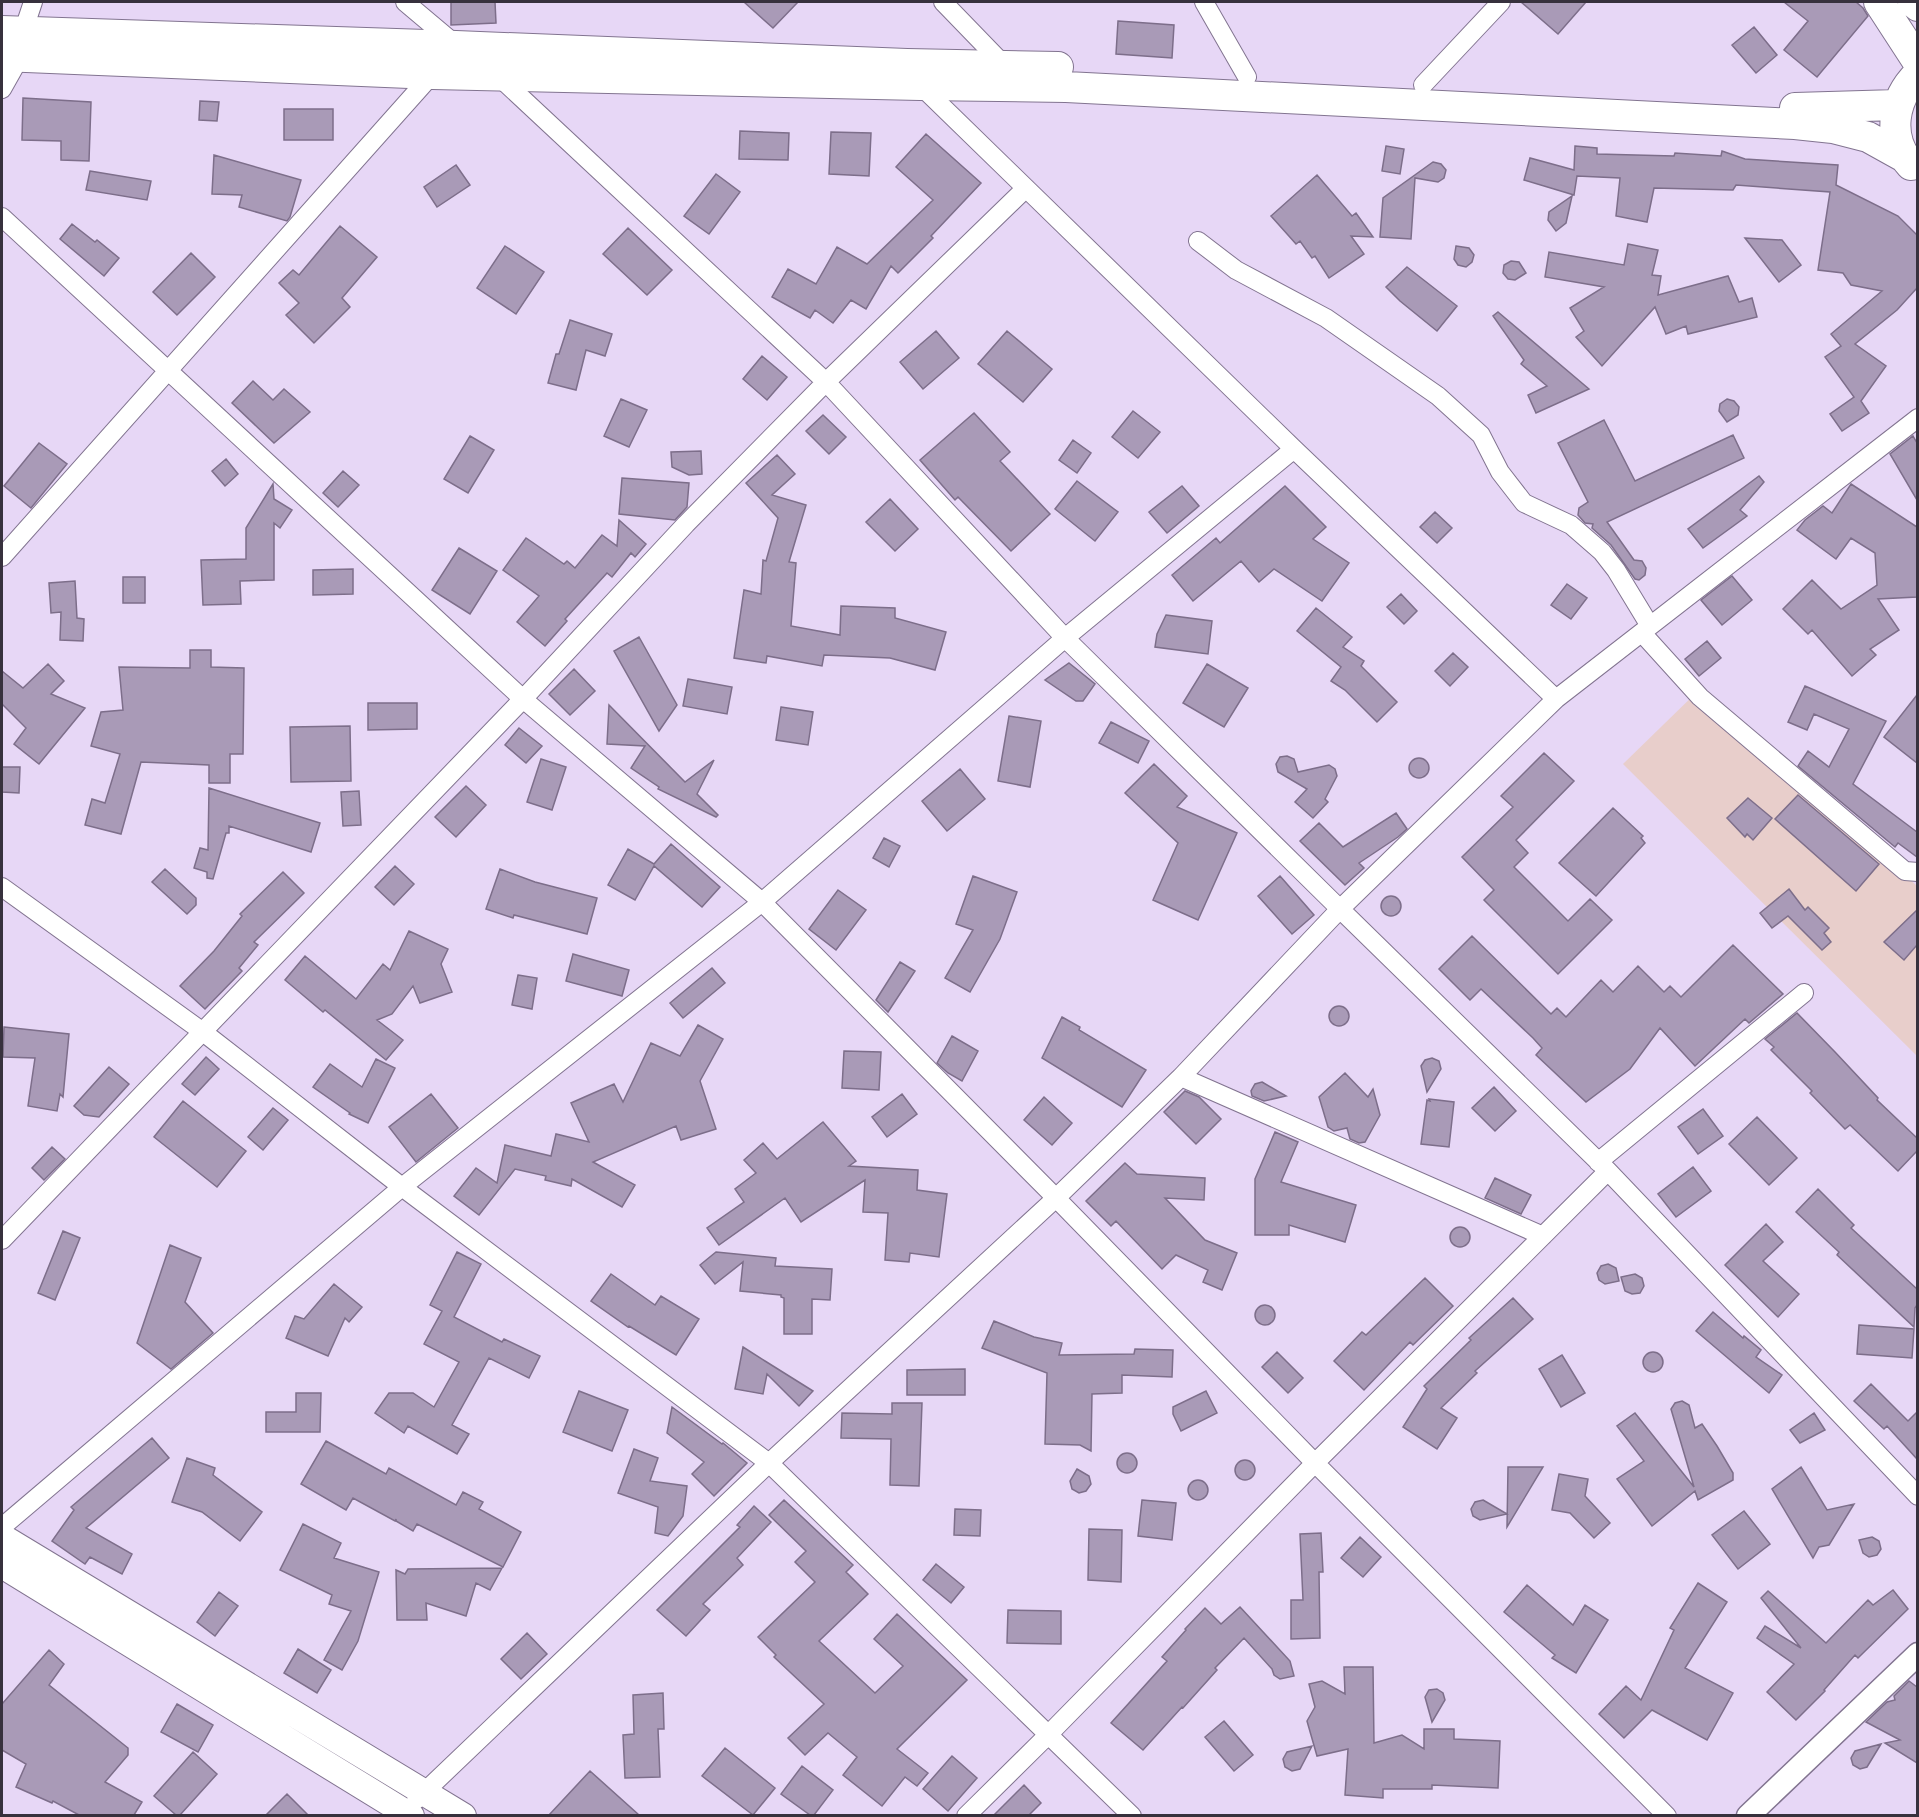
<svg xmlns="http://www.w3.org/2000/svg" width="1919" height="1817" font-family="Bitter,serif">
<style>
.commercial{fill:#e8cecb}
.building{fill:#a99ab7;stroke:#7d6e8a;stroke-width:1.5}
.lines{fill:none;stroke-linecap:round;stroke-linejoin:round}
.minor-casing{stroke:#827490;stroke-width:20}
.tertiary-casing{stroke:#827490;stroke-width:25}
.secondary-casing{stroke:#827490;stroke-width:28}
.trunk-casing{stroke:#827490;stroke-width:32}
.minor{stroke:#fff;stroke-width:18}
.tertiary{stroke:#fff;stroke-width:22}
.secondary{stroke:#fff;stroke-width:26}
.trunk{stroke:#fff;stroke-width:30}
</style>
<rect width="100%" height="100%" fill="#e7d7f6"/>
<path class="commercial" d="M1701,688L1917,886V1056L1623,764Z"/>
<path class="building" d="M451,2H495L496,23L451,25Z
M744,2H798L773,28Z
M1521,2H1586L1558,34Z
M1784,2H1856L1863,8L1868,16L1817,77L1784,50L1808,21Z
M1118,21L1174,25L1172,58L1116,54Z
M1754,27L1777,55L1756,73L1732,45Z
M23,98L91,102L89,161L61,160V141L22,140Z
M200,101L219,102L217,121L199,120Z
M284,109H333V140H284Z
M740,131L789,133L788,160L739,159Z
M831,132L871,133L869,176L829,174Z
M926,134L981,183L931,236L933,238L898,273L891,266L866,309L851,300L833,323L815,310L810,318L772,297L788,269L816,284L837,247L867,264L933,200L896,167Z
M1386,146L1404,149L1400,174L1382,171Z
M1575,146L1597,148V154L1674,156L1675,153L1721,156L1722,151L1745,159L1838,165L1836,185L1898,216L1917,235V288L1897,310L1855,344L1886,366L1861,401L1869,413L1842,431L1830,414L1854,397L1825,357L1841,346L1831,334L1882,291L1851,285L1843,273L1818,270L1830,192L1736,185L1733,190L1654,188L1647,222L1616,216L1620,178L1577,176L1574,195L1524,180L1530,158L1574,170Z
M214,155L301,180L290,217L287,221L239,207L242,195L212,194Z
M1433,162L1441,164L1446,170L1444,178L1438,182L1415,178L1411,239L1380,237L1383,198Z
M456,165L470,185L437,207L424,187Z
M90,171L151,181L147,200L86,190Z
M716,174L740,192L709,234L684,216Z
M1317,175L1352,216L1356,213L1373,237L1351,236L1364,254L1329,278L1315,256L1312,258L1300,241L1296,244L1271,216Z
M1572,196L1566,223L1556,231L1548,220L1549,212Z
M72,224L95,242L97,240L119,258L104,276L60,239Z
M340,226L377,257L342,298L350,307L314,343L286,315L299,303L279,283L293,270L299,275Z
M628,228L672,270L647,295L603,254Z
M1745,238L1782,240L1801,265L1779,282Z
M1628,244L1658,250L1652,275L1661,276L1658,295L1728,276L1739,302L1752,298L1757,317L1688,334L1686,326L1666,334L1655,307L1602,366L1576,337L1584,331L1570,308L1604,287L1545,277L1549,252L1624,265Z
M505,246L544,272L516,314L477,288Z
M1456,246L1469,248L1474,255L1472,262L1466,267L1458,265L1454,259Z
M191,253L215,277L177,315L153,292Z
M1511,261L1519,262L1526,273L1515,280L1508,279L1503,273L1504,265Z
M1407,267L1457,306L1437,331L1400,301L1386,287Z
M1498,312L1589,389L1536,413L1528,395L1547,386L1521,364L1524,360L1493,316Z
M570,320L612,334L605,356L586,350L576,390L548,383L556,354H559Z
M936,331L959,358L923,389L900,362Z
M1007,331L1052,369L1023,402L978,364Z
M762,356L787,377L767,400L743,379Z
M253,381L273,400L284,389L310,412L274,443L232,403Z
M621,399L647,410L629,447L604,436Z
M1727,399L1734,401L1739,407L1738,415L1727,422L1719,411L1720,404Z
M1133,411L1160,432L1138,458L1112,437Z
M974,413L1010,452L1000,461L1050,514L1011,551L958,497L955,500L920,460Z
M823,415L846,437L829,454L806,431Z
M1604,420L1635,481L1733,435L1744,458L1607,522L1634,560L1642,561L1646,568L1645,575L1639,580L1635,579L1611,545L1592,528L1593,524L1585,523L1578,515L1579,508L1588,502L1558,443Z
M470,436L494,450L468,493L444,479Z
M1913,436L1917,443V500L1890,454Z
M1073,440L1091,453L1077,473L1059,460Z
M39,443L67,464L31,508L4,486Z
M701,451L702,474L689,475L672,467L671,452Z
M777,455L795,474L772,495L806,505L789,562L796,563L791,626L840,635L841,606L895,608V618L946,632L935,670L890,658L824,655L822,666L767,656L766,663L734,658L744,590L761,594L763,560L766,561L778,518L746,483Z
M226,459L238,474L225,486L212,471Z
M343,471L359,485L338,507L323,493Z
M1759,476L1764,482L1740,510L1747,516L1703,548L1688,529Z
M622,478L689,483L687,507L675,520L619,514Z
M1077,481L1118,512L1095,541L1055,509Z
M273,484L274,499L292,510L280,528L274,523V580L240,581L241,604L203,605L201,560L246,559V528Z
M1851,484L1917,527V597L1878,599L1899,630L1870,649L1876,655L1852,676L1812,630L1808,634L1783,609L1812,580L1841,609L1877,585L1875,553L1851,538L1836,559L1797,530L1805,520L1823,506L1832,513Z
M1182,486L1199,506L1167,533L1149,512Z
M1285,486L1326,527L1313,539L1349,563L1322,601L1274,569L1259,582L1241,561L1193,601L1172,575L1216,538L1220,543Z
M890,499L918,529L895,551L866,522Z
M1435,512L1452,528L1437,543L1420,527Z
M619,520L646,544L635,557L631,553L612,577L607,573L565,619L567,621L545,646L517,622L539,596L503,570L526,538L564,564L567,561L575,568L602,535L617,546Z
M459,548L497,571L470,614L432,590Z
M353,569V594L313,595V570Z
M1732,576L1752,600L1722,625L1701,600Z
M123,577H145V603H123Z
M75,581L77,618L84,619L83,641L60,640L61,612L51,613L49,583Z
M1567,584L1587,598L1571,619L1551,605Z
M1401,594L1417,611L1404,624L1387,607Z
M1316,608L1352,637L1343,647L1364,661L1361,666L1397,702L1377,722L1345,690L1331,681L1341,667L1297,631Z
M1166,615L1212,621L1208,654L1155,647L1157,634Z
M639,637L677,705L659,731L614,651Z
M1707,641L1721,658L1699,676L1685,659Z
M190,650H211V667L244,668L243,754H230V783H209V765L141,762L121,834L85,825L92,799L105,803L120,754L91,746L101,712L123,710L119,667L190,668Z
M1453,653L1468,667L1450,686L1435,671Z
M1069,663L1095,684L1083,701H1076L1045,680Z
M48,664L64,681L51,694L85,708L39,764L14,744L26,728L2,704V671L23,688Z
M1207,664L1248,688L1224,727L1183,703Z
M574,669L595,691L570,715L549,694Z
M688,679L732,687L727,714L683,706Z
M1805,686L1886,721L1853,784L1917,832V857L1898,843L1895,847L1798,766L1808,751L1829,767L1849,729L1814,714L1807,730L1788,722Z
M1917,695V763L1884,737Z
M368,703H417V729L368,730Z
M609,705L685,782L714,760L697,794L718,815L716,817L658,789L659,787L631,768L645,746L607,744Z
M781,707L813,712L808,745L776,740Z
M1009,716L1041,721L1030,787L998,781Z
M1111,722L1149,741L1138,763L1099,743Z
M350,726L351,781L291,782L290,727Z
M519,728L542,746L526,763L505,745Z
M1544,753L1574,781L1516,840L1528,853L1514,867L1568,921L1590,899L1612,920L1558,974L1484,900L1494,890L1462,857L1513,807L1501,796Z
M1287,756L1294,759L1298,772L1329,765L1335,769L1337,776L1325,799L1328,802L1313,818L1295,802L1307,789L1278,772L1276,764L1280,757Z
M1409 768a10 10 0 1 1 20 0a10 10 0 1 1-20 0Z
M541,759L566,767L552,810L527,802Z
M1154,764L1187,796L1177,807L1237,833L1198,920L1153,900L1178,843L1125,793Z
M2,767H20L19,793L2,792Z
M960,769L985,799L947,831L922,801Z
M466,786L486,805L456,837L435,817Z
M209,788L320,823L311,852L229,826V833H226L213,879L207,878V872L194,868L200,848L208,850Z
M359,791L361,825L343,826L341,792Z
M1798,795L1879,864L1856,891L1775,819Z
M1748,798L1772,818L1753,840L1747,834L1745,837L1727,818Z
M1613,808L1643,836L1641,838L1645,843L1596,896L1559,863Z
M1396,813L1407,829L1398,837L1359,863L1364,868L1345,885L1300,841L1319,823L1343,847Z
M884,838L900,846L889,867L873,858Z
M671,844L720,887L702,907L654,866L635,900L608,885L628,849L654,864Z
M395,866L414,884L394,905L375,887Z
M165,869L196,898V905L187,914L152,882Z
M500,869L535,882L597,898L587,934L514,915L513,918L486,909Z
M283,872L304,893L254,942L258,945L239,968L242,971L205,1009L180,986L214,951L242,916L240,914Z
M973,876L1017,892L1000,939L970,992L945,978L973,930L956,924Z
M1280,876L1314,915L1292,934L1258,896Z
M1789,889L1805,910L1808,907L1829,928L1824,933L1831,942L1822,950L1788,916L1772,928L1760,913Z
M838,890L866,910L836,950L809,929Z
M1381 906a10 10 0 1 1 20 0a10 10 0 1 1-20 0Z
M1917,910V945L1904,960L1884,942Z
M409,931L448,949L441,964L452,992L420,1003L413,986L392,1014L377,1020L403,1040L386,1060L325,1010L323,1012L285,980L305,956L356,999L383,964L390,970Z
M1472,936L1551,1014L1557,1008L1566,1017L1601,980L1613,992L1638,966L1664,992L1670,986L1681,997L1733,945L1783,994L1749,1023L1745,1019L1695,1066L1660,1028L1630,1069L1586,1102L1536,1055L1542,1048L1533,1038L1481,989L1470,1000L1439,969Z
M573,954L629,970L622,996L566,981Z
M900,962L915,971L888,1012L876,1000Z
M712,968L725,983L683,1018L670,1003Z
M518,975L537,978L532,1009L512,1005Z
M1329 1016a10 10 0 1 1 20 0a10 10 0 1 1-20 0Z
M1797,1013L1835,1052L1878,1098L1877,1100L1917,1138V1151L1898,1171L1850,1125L1845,1129L1810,1093L1812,1091L1771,1050L1774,1047L1765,1039Z
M1062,1017L1080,1027L1079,1030L1146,1070L1122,1107L1042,1058Z
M698,1025L723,1039L700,1081L716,1129L681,1140L676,1126L593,1162L635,1185L622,1207L572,1179L571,1186L545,1180L546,1176L515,1169L479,1215L454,1196L476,1168L497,1183L505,1145L551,1156L556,1134L589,1142L571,1103L614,1084L623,1102L651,1043L680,1056Z
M4,1027L69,1034L63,1097L60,1094L57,1111L28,1106L35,1058L3,1057Z
M952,1036L978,1051L962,1081L948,1073L937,1063Z
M844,1051L881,1052L879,1090L842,1088Z
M206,1057L219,1069L195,1095L182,1084Z
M1432,1058L1439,1061L1441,1069L1427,1092L1421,1066L1425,1060Z
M376,1059L395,1068L368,1123L349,1114L350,1113L313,1087L330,1064L362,1087Z
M109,1067L129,1084L99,1117L84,1115L74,1106Z
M1345,1073L1368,1097L1373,1089L1380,1115L1365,1142L1359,1143L1350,1139L1347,1128L1334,1131L1328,1127L1319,1097Z
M1262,1082L1286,1096L1264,1101L1252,1096L1251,1091L1255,1084Z
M1494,1087L1516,1111L1495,1131L1472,1108Z
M1185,1091L1199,1097L1221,1119L1196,1144L1164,1112Z
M431,1094L458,1128L416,1162L389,1127Z
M902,1094L917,1114L887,1137L872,1117Z
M1044,1097L1072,1123L1052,1145L1024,1120Z
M1429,1099L1454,1102L1449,1147L1421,1144L1427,1100L1430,1101Z
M183,1101L246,1151L217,1187L154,1137Z
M273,1108L288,1120L263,1150L248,1137Z
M1703,1109L1723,1136L1698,1154L1678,1127Z
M1757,1117L1797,1158L1769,1185L1729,1144Z
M823,1122L856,1161L849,1166L918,1170L917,1190L947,1194L939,1257L910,1253L909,1262L885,1260L888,1213L863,1212L865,1180L801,1222L785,1198L719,1245L707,1228L744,1202L735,1189L756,1173L744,1160L763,1143L777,1159Z
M1275,1132L1298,1142L1281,1182L1356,1205L1345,1242L1289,1225V1235H1255V1179Z
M52,1147L65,1159L44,1180L32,1168Z
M1125,1163L1137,1174L1205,1178L1204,1200L1165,1198L1205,1240L1237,1253L1222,1290L1203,1282L1208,1270L1176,1255L1162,1269L1116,1221L1111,1226L1086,1201Z
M1693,1167L1711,1191L1676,1217L1658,1194Z
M1495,1178L1531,1195L1521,1214L1485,1198Z
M1818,1189L1854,1225L1851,1228L1917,1289V1305L1915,1308L1914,1327L1837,1255L1839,1252L1796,1212Z
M1766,1224L1783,1242L1763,1261L1799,1294L1778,1317L1725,1265Z
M1450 1237a10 10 0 1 1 20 0a10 10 0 1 1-20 0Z
M63,1231L80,1238L55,1300L38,1293Z
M170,1245L201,1258L185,1302L213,1333L171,1369L137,1343Z
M457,1252L481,1264L454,1317L502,1342L504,1339L540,1356L529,1378L489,1358L452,1425L469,1434L457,1454L408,1426L404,1433L375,1413L389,1393H413L434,1407L459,1362L424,1344L442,1311L430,1305Z
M716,1252L776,1258L775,1266L832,1269L830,1300L812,1299V1334H784V1298L781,1297V1295L740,1291L743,1262L715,1284L700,1265Z
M1608,1264L1616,1268L1619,1281L1605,1284L1599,1280L1597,1273L1601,1266Z
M611,1274L655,1305L661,1296L699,1319L676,1355L629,1326L628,1327L591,1301Z
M1635,1274L1642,1278L1644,1286L1640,1293L1632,1294L1625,1291L1621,1277Z
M1425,1278L1453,1306L1413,1345L1410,1342L1364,1390L1334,1361L1362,1332L1366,1335Z
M334,1284L362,1307L349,1322L345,1318L328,1356L286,1338L295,1316L304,1319Z
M1513,1298L1533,1319L1475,1371L1477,1373L1441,1408L1457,1418L1437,1449L1403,1427L1427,1389L1424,1386L1471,1340L1469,1338Z
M1255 1315a10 10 0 1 1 20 0a10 10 0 1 1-20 0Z
M1713,1312L1743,1338L1744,1336L1761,1350L1756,1357L1782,1375L1769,1393L1696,1331Z
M994,1321L1034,1337L1062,1343L1059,1355L1134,1354L1135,1349L1173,1350L1172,1377L1122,1375V1393L1092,1394L1091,1451L1080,1445L1045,1444L1047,1373L982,1348Z
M1859,1325L1914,1329L1912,1358L1857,1354Z
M743,1347L765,1361L813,1391L799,1406L767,1374L763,1394L735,1389Z
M1277,1352L1303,1378L1288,1393L1262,1367Z
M1643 1362a10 10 0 1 1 20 0a10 10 0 1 1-20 0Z
M1562,1355L1585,1393L1561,1407L1539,1369Z
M965,1369V1395H907V1370Z
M1871,1384L1908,1421L1917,1412V1459L1887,1426L1884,1429L1854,1401Z
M579,1391L628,1410L612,1451L563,1432Z
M1206,1391L1217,1413L1181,1431L1173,1414V1407Z
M296,1393H321L320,1432H266V1412H296Z
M1682,1401L1689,1405L1695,1428L1702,1424L1717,1446L1733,1473V1480L1698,1500L1695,1491L1652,1526L1617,1479L1644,1461L1617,1426L1635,1413L1694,1487L1671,1409L1675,1403Z
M892,1403H922L919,1486L890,1485L891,1439L841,1438L842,1413L892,1414Z
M672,1407L722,1444L723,1443L747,1463L714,1496L692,1474L704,1462L667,1433Z
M1814,1413L1825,1430L1800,1443L1790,1430Z
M152,1438L169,1458L86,1528L132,1554L122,1574L90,1557L85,1564L52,1541L74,1510L71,1507Z
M326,1441L386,1474L389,1468L456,1505L463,1492L483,1502L479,1509L521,1532L503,1567L417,1524L413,1531L396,1521V1519L395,1521L353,1498L346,1510L301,1484Z
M634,1449L658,1458L650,1481L687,1486L683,1516L668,1536L655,1533L658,1507L618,1493Z
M1117 1463a10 10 0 1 1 20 0a10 10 0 1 1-20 0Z
M187,1458L215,1468L213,1475L262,1512L240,1541L202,1512L172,1502Z
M1235 1470a10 10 0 1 1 20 0a10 10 0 1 1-20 0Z
M1508,1467H1543L1507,1527Z
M1801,1467L1827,1510L1854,1504L1829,1545L1819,1547L1813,1558L1772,1489Z
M1077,1469L1089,1476L1091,1484L1086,1491L1079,1493L1072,1489L1070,1481Z
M1559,1474L1588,1479L1585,1496L1610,1523L1594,1538L1570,1513L1552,1510Z
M1188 1490a10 10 0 1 1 20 0a10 10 0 1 1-20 0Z
M784,1500L853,1565L846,1572L868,1594L819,1641L875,1693L903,1666L874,1639L897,1614L967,1680L897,1749L928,1773L917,1786L905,1777L882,1806L843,1775L857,1757L828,1733L805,1755L788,1738L824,1704L774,1657L776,1655L758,1637L815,1582L795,1562L806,1551L769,1515Z
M1142,1500L1176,1503L1172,1540L1138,1536Z
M1483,1500L1507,1514L1480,1520L1473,1516L1471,1509L1475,1502Z
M754,1506L771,1522L737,1558L743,1565L703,1604L710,1610L686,1636L657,1610L740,1527L737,1525Z
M955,1509L981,1510L980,1536L954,1535Z
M1744,1511L1770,1544L1738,1569L1712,1535Z
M303,1524L341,1543L334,1558L379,1572L358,1641L342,1670L324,1660L351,1611L329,1604L332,1595L280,1570Z
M1089,1529L1122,1530L1121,1582L1088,1580Z
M1321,1533L1323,1572H1319L1320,1638L1291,1639V1600H1303L1300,1534Z
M1360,1537L1381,1557L1363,1577L1341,1558Z
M1872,1537L1879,1541L1881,1549L1877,1555L1869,1557L1863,1553L1859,1540Z
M936,1564L964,1587L951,1603L923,1580Z
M502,1568L490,1590L476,1583L466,1616L426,1603L427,1620H397L396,1570L405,1574L408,1569Z
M1698,1583L1727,1602L1685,1668L1733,1693L1707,1740L1652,1710L1624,1738L1599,1714L1626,1686L1641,1700L1674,1630L1670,1628Z
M1527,1585L1573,1625L1585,1605L1608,1620L1576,1673L1552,1658L1555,1655L1504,1612Z
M1893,1590L1908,1609L1858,1658L1855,1655L1824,1690L1825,1691L1796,1720L1767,1692L1794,1664L1757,1638L1765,1626L1801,1648L1761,1598L1768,1591L1826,1643L1868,1600L1873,1605Z
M219,1592L238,1606L215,1636L197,1622Z
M1240,1607L1290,1661L1294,1676L1280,1679L1274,1675L1272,1669L1244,1638L1215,1668L1217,1670L1183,1708L1182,1707L1143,1750L1111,1723L1167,1661L1162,1657L1186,1630L1185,1629L1205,1608L1221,1624Z
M1008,1610L1061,1611V1644L1007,1643Z
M527,1633L547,1654L521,1679L501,1659Z
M298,1649L331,1670L317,1693L284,1673Z
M49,1650L64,1664L49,1685L128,1748V1755L105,1782L142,1802L134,1815H79L53,1801L52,1803L16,1787L26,1764L2,1750V1704Z
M1344,1667H1373L1374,1743L1402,1735L1424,1749V1729H1454V1739L1500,1741L1498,1788L1432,1785V1789H1383V1798L1345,1795L1348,1749L1317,1756L1307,1721L1315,1707L1309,1684L1322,1681L1345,1694Z
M1909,1681L1917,1687V1763L1885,1743L1900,1740L1866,1722L1887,1702L1895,1700L1894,1696Z
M1437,1689L1443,1693L1445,1700L1432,1722L1425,1697L1429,1690Z
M663,1693L664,1729H658L660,1777L625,1778L623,1735L634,1734L633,1695Z
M177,1704L213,1725L198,1752L161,1732Z
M1224,1721L1253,1755L1234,1771L1205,1737Z
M1881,1744L1867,1767L1860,1769L1853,1765L1851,1758L1855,1751Z
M1312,1746L1300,1769L1292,1771L1285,1767L1283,1759L1287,1752Z
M725,1748L775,1788L753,1815L702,1776Z
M193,1752L217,1774L180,1815H176L154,1796Z
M952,1756L977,1778L948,1811L923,1789Z
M802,1766L833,1790L814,1815H810L781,1794Z
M590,1771L639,1815H549Z
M1024,1785L1041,1803L1029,1815H994Z
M287,1794L308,1815H266Z"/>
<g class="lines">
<defs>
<path id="minor" d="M405,2L456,45
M943,2L1004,65
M1204,2L1247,77
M23,32L33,2
M497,75L826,382L1065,638L1340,909L1181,1077
M919,84L1294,449L1556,699
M1423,85L1501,2
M2,89L20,57
M2,217L523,699L762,902L1056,1198L1315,1463L1667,1816
M1198,241L1236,270L1326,318L1438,396L1481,435L1500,472L1524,503L1571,525L1602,552L1616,570L1650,626
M1918,418L1556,699L1340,909L1608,1171L1918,1496
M2,557L436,70
M1642,633L1700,697L1905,871L1918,872
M2,887L203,1032L402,1187L769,1463L1132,1816
M1598,1162L1804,993
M2,1240L523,699L686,524L826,382L1026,188
M2,1527L402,1187L762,902L1065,638L1294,449
M416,1800L769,1463L1056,1198L1181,1077L1543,1236
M966,1816L1048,1735L1315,1463L1608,1171"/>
<path id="tertiary" d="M1748,1816L1918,1654"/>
<path id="secondary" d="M2,1537L463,1816
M2,1565L411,1816"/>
<path id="trunk" d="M1879,2L1918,62
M1913,2L1918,6
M2,31L456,46L907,64L1058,67
M2,56L433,74L920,85L1066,87L1795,124L1833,128L1868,137L1904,157
M1795,108L1897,105
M1911,165C1886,137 1893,99 1918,74"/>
</defs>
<use href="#minor" class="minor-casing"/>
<use href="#tertiary" class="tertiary-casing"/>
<use href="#secondary" class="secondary-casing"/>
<use href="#trunk" class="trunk-casing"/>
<use href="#minor" class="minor"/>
<use href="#tertiary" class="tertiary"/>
<use href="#secondary" class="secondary"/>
<use href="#trunk" class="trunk"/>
</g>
<rect width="1919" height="1817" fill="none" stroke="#37313d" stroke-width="6"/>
</svg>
